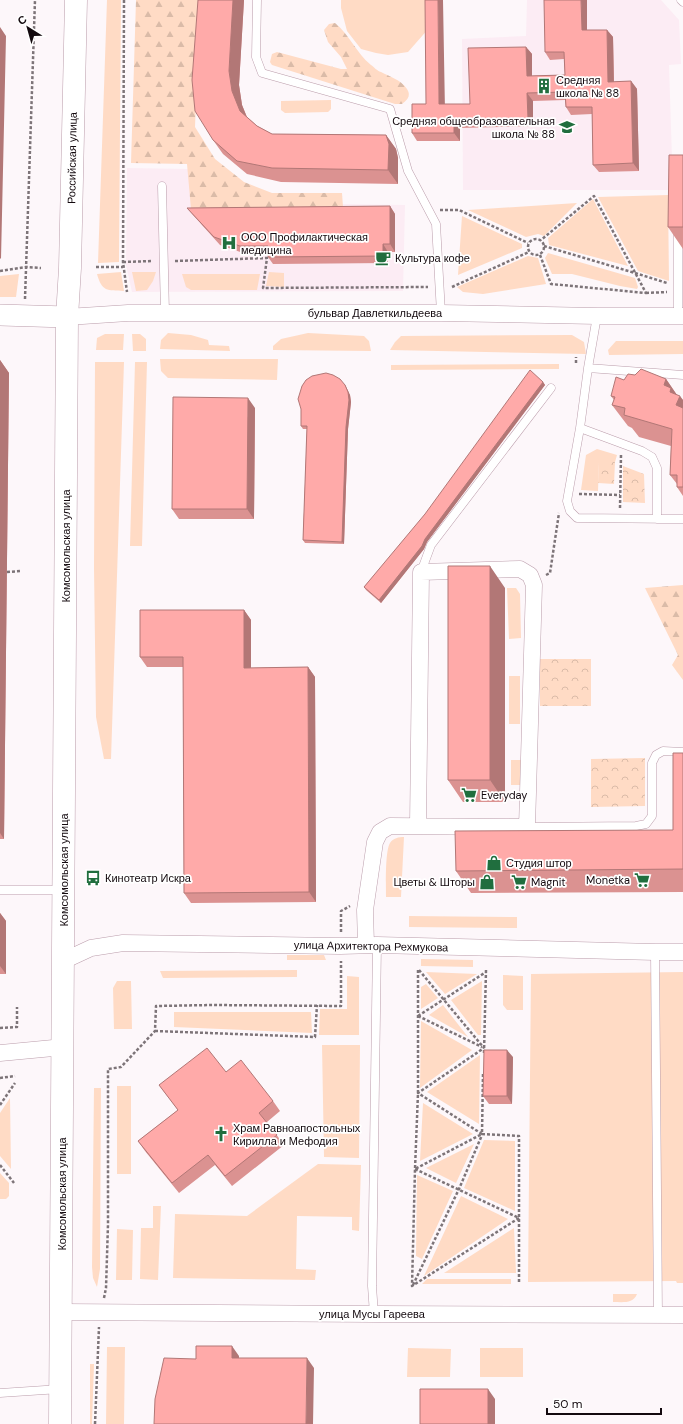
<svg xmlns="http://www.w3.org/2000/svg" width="683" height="1424" font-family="'DM Sans',sans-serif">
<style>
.built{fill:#fcecf4}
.grass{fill:#ffdbc5}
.forest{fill:url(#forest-firs)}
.park{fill:url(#park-crowns)}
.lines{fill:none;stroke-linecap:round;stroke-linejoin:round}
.service-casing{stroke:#bb9dab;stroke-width:9}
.minor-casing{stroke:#bb9dab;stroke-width:17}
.tertiary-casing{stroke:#bb9dab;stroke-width:22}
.secondary-casing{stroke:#bb9dab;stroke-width:23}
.path{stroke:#7d7478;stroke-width:2.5;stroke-dasharray:3 2;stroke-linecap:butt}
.service{stroke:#fff;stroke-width:8}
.minor{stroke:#fff;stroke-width:16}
.tertiary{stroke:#fff;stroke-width:21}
.secondary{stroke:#fff;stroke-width:22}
.wall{fill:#db9291}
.shaded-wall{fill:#b27776}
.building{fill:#ffaaa9;stroke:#b27776}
.labels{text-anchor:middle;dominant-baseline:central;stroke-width:3.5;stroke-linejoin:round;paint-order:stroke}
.poi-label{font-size:11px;fill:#13090e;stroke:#fff;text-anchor:start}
.street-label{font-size:11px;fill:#13090e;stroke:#fff}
</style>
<defs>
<pattern id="forest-firs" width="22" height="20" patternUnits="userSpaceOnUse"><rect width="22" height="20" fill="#ffdbc5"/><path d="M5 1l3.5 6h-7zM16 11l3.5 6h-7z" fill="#dabba8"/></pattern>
<pattern id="park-crowns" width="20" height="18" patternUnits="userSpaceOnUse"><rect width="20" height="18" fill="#ffdbc5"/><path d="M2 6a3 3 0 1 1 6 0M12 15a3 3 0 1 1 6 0" fill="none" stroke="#dabba8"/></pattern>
</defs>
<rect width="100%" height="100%" fill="#fdf7fa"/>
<path class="built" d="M527,0H661L679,20L681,64L669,65L673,190H463L462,39L526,36Z
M127,168L189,169L194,202L405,205L403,291L132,292L126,265Z"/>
<path class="grass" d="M107,0H121L119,262L98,263Z
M341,0H430V27L408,52L388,55L376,53L361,49L347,31L341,8Z
M331,100V109L328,112L285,113L281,110V101Z
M668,195L669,281L638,271L598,197Z
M593,199L628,266L549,245L548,238Z
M577,203L544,236L538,234L526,237L468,210Z
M462,216L522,244V248L458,275Z
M548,253L635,278L638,287L637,289L620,286L572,274H552L545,258Z
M528,256L538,258L546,284L483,294L463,292L457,287Z
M121,272L124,291C107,290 102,292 97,274Z
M132,272H156L153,281L147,290L136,291Z
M269,272L284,273V287L266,286Z
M19,274L16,297H0V276Z
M182,274H260L257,290H191L186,287Z
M168,333L191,335L208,340L209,345L229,346L230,351L160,349L161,340Z
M308,333L364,336L369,341L371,351L273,350V346L281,339Z
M105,334H124L123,350H96L97,338Z
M132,334H140L146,339V351H133Z
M572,335L584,342L586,354L390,350L395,342L401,336Z
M616,341H683V354L609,355L608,350Z
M160,359H278L277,380L168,378L161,371Z
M95,362H124L111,759H104L96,717L94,568Z
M135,362H147L142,546H130Z
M559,364V369L391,370V365Z
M597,449L617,455L615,462H599L598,491L581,490L586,455Z
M507,588H516L520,594L521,638L509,639Z
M509,676H520V724H509Z
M511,760H521V785H511Z
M404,837L401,897H386C386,886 385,851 390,843C393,838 399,837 404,837Z
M409,916L517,917V928L409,927Z
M287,955H324L326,960H287Z
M421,959L473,960V967L421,966Z
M297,970V977L163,978L160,971Z
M426,972L477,974L445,994Z
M683,972V1283H677L676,1281L528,1282L531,974Z
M503,975L523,976V1010H507L503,1005Z
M347,976L359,977V1035H319L320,1009H347Z
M117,981H131L132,1029H114L113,988Z
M482,981L481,1035H478L451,1000Z
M426,984L438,998L421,1009V987Z
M443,1005L468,1037L429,1015Z
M174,1012H311L312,1033L174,1027Z
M421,1021L472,1050L420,1088Z
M322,1045H360L359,1158L324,1157Z
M480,1055L479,1124L427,1092Z
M117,1086H131V1174H117Z
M94,1088H101L100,1269L97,1287L93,1278L92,1267Z
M10,1098L11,1169L0,1156V1113Z
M423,1103L473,1134L420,1161Z
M484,1140L515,1141V1211L464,1188Z
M474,1144L456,1183L426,1168Z
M318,1164L361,1165L359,1231L352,1230V1217L297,1216L296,1269L316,1270L315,1280L173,1278L175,1214L247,1216Z
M0,1173L9,1183V1196L6,1199H0Z
M417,1175L453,1191L422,1259L416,1256Z
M461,1196L508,1219L424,1276Z
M153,1206H161L158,1280L140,1279L141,1228H153Z
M514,1228L516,1273H444Z
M117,1229L133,1230L132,1280H116Z
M427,1279H511V1284H422Z
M613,1294H637C633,1304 623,1302 613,1302Z
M107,1347H125L124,1424H106Z
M408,1348L451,1349L450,1377H407Z
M480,1348H523V1377H480Z
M90,1364H94L92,1424H90Z"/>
<path class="forest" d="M136,0H200L195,127L215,159L244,182L272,193H342L343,207L191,209L187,164L131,163Z
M335,23C350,35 356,53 371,65C374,67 377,71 381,72C390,77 400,79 407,89C411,95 408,100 402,104H395L272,65L270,62L272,54L277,52L341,69H347L341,57L328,42L324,30L329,24Z
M683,585V680L672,665L678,655L645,588Z"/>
<path class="park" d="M599,461L615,462L614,484L598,483Z
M623,466L644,474L645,503L623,502Z
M540,659H591V706H540Z
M645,758V806L591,807V759Z"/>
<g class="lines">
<defs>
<path id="service" d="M257,0L256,57L262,73L390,109L408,171L436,224L441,313
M681,0L683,2
M162,186L165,313
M597,316L588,368L580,428L567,501L570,511L577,518L683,519
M678,316V231
M588,368L683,375
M580,428L642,451L652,457L657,468V519
M421,572L431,545L551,388
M527,827L636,826L646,824L652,816V763L656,755L663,751L683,752
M0,890H63
M655,952L658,1315
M374,1314L372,1286L377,945
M0,1393L60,1389"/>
<path id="minor" d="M67,317L128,313H441L597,316H683
M366,945L365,910L375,842L380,832L390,826L527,827L534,585L530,575L520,569L421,572L418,826
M63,961L91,948L123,943L340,946L377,945L655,952H683
M0,1053L64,1047
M61,1312L374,1314L683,1315"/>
<path id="tertiary" d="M0,315L67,317"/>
<path id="secondary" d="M60,1424L67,317L70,268L76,0"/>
</defs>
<use href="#service" class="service-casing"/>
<use href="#minor" class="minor-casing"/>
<use href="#tertiary" class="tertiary-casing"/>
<use href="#secondary" class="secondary-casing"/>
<path class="path" d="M124,0L123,262L127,292
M440,210H459L528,243
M528 247a8 8 0 1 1 16 0a8 8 0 1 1-16 0Z
M544,246L635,273L667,283
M540,255L551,284L646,293L594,196L541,240
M175,261L267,258L263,288L428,287
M123,262L152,261
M96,267H123
M0,271L26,267L41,268
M452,287L529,252
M646,293L667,292
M25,299L35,0
M576,363V357
M579,494L620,495
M620,508L621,455
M7,572L21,571
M546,575L550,573L559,513
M341,932V911L350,906
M418,970V1093L415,1169L482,1134
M419,970L484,1048
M418,1016L486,972
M418,1016L482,1047
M0,1028L17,1027V1007
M155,1031L315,1037L317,1005
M484,1053L486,970
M483,1074L482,1134L519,1136V1284
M0,1078L15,1076
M0,1105L15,1083
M482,1134L418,1093L484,1048
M0,1165L14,1183
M415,1169L519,1218L412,1286Z
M413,1285L459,1189L482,1135
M104,1298L106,1288L108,1224V1069L121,1067L155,1031L156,1006L213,1005L341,1006V961
M95,1424L99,1327"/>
<use href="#service" class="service"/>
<use href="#minor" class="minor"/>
<use href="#tertiary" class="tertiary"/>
<use href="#secondary" class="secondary"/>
</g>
<path class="wall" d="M198,0H244L239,85L242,105L247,117L257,126L272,134L386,135L396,149L398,158V184L281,182L247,174L223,154L213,140Z
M587,0V30H607L613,37L614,82L631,81L637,89L639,171L599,172L593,165L592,114L571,115L566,107L565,100L533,101V126L460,128V141H417L412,133L445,104H470L526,47L532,54V76L565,75L564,59L550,60L545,52Z
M683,155V249L668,227Z
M390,206L395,214V252H388V263L273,264L268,257V253L246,254L220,245L193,215L187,208Z
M0,360L9,373L4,839H0Z
M666,379L677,395L683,400V496L677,487V484L670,475L671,446L639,437L632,428L628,426L612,405L614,400L611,396L624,380Z
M543,382L545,385L427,542L424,549L381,603L366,590L364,587Z
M345,385L350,395L351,402L348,429L344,544L305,543L303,540L307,429H303L301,426Z
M255,408L254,519H179L172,509Z
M505,588V802H463L448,780Z
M244,610L251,620V668L308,667L315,677L316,902L191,903L184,893L183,667H147L140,657Z
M683,753V892L471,893L456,871L673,830Z
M0,913L6,921V974H0Z
M513,1057L512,1104H489L483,1096Z
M226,1072L273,1101L280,1111L267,1122L284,1145L232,1186L215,1165L179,1193L145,1151L138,1141L178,1110L159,1085Z"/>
<path class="shaded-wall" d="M233,0H244L239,85L242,105L250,125L240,111L232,91L229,71Z
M438,0H443L445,112L439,104Z
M581,0H587V38L582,30Z
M0,27L6,36L1,259L0,258Z
M607,30L613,37L614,90L608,82Z
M526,47L532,54V84L527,76Z
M631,81L637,89L639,171L633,163Z
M527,93L533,101V126L528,119Z
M454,120L460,128V141L454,133Z
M386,135L396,149L398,158V184L388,170Z
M390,206L395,214V252L390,244Z
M383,244L388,252V263L383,256Z
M0,360L9,373L4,839L0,833Z
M666,379L679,398L680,396L683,400V415L664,385Z
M543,382L545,385L427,542L424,549L381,603L379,600Z
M345,385L350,395L351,402L348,429L344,544L342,542Z
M248,398L255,408L254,519L247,509Z
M490,566L505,588V802L490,780Z
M244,610L251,620V678L244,668Z
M308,667L315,677L316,902L309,892Z
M0,913L6,921V974L0,966Z
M507,1050L513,1057L512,1104L507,1096Z
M232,1346L239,1356V1368L232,1358Z
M307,1358L314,1368L313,1424H306Z
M488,1389L495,1399V1424H488Z"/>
<path class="building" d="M198,0H233L229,71L232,91L240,111L257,126L272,134L386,135L389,144L388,170L272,168L237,161L213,140L195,111L192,80Z
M425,0H438L439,104H470L468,48L526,47L527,76L565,75L564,52H545L544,0H581L582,30H607L608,82L631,81L633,163L593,165L592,107H566L565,92L527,93L528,119L454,120V133H412V104H426Z
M669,155H683V227H668Z
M390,206V244H383V256L268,257V246H240L214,237L187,208Z
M641,369L666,379L664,385L671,388L670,392L680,396L676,405L683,408V487H677V475H670L672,429L624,415L625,408L612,405L615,397L611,396L616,377L624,380L628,374L635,375Z
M530,370L543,382L425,539L422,546L379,600L364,587L425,514Z
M326,373L333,375L340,379L345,385L348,392L349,400L346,427L342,542L303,540L307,426H301V409L298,399L302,386L306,380L312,376Z
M173,397L248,398L247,509H172Z
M448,566H490V780H448Z
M140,610H244V668L308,667L309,892L184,893L183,657H140Z
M673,753H683V869L456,871L455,831L673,830Z
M207,1048L226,1072L241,1060L273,1101L259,1113L277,1135L225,1176L208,1155L172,1183L138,1141L178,1110L159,1085Z
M484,1050H507V1096H483Z
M196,1346H232V1358H307L306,1424H154L155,1399L164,1358L196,1359Z
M420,1389H488V1424H420Z"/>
<defs>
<symbol id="building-bare" viewBox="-9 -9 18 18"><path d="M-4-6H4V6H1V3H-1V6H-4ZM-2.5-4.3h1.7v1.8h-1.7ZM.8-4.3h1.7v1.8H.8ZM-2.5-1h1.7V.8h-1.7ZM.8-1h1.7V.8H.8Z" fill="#206e3e" stroke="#fff" stroke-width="2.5" paint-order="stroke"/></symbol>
<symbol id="school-bare" viewBox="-9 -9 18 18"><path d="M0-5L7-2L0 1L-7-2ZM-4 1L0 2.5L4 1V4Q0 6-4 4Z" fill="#206e3e" stroke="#fff" stroke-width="2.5" paint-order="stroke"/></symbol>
<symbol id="hospital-bare" viewBox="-9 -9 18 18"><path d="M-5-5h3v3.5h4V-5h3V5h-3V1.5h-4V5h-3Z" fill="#206e3e" stroke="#fff" stroke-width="2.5" paint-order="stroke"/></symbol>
<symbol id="cafe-bare" viewBox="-9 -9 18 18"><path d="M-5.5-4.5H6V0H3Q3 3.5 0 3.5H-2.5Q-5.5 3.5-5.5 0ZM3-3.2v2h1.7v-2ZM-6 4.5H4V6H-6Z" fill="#206e3e" stroke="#fff" stroke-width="2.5" paint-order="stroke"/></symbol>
<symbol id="supermarket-bare" viewBox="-9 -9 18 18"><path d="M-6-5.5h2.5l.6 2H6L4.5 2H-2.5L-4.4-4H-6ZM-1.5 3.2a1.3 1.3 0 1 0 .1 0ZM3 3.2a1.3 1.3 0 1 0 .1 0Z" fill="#206e3e" stroke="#fff" stroke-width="2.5" paint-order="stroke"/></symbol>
<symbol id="shop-bare" viewBox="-9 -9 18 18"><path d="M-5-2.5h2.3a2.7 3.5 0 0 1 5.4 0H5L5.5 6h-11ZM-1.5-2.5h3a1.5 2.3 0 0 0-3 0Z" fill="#206e3e" stroke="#fff" stroke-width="2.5" paint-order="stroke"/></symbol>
<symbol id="bus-bare" viewBox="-9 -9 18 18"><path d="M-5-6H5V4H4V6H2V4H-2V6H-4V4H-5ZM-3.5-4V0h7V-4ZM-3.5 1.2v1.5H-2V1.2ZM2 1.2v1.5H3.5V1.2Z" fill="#206e3e" stroke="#fff" stroke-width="2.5" paint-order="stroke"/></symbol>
<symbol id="church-bare" viewBox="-9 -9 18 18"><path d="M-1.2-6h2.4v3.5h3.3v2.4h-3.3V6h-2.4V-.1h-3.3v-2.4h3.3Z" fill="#206e3e" stroke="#fff" stroke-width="2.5" paint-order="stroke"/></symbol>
</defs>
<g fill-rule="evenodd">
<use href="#building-bare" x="533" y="75" width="22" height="22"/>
<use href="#school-bare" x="556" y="116" width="22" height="22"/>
<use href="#hospital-bare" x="218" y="232" width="22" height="22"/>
<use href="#cafe-bare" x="372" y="247" width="22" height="22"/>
<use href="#supermarket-bare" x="458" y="784" width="22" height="22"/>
<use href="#shop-bare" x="483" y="852" width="22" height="22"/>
<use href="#bus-bare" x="82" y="867" width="22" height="22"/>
<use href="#supermarket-bare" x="631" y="869" width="22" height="22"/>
<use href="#shop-bare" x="476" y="871" width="22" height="22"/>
<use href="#supermarket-bare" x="508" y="871" width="22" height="22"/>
<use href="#church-bare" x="210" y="1123" width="22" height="22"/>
</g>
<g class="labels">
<g class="poi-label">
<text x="556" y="80">Средняя<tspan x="556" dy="13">школа № 88</tspan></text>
<text x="555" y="121" text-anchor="end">Средняя общеобразовательная<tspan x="555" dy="13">школа № 88</tspan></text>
<text x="241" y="237">ООО Профилактическая<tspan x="241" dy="13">медицина</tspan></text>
<text x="395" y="258">Культура кофе</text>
<text x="481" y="795">Everyday</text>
<text x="506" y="863">Студия штор</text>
<text x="105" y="878">Кинотеатр Искра</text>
<text x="630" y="880" text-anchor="end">Monetka</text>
<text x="475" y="882" text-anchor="end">Цветы &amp; Шторы</text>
<text x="531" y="882">Magnit</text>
<text x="233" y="1128">Храм Равноапостольных<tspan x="233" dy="13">Кирилла и Мефодия</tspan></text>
</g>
<g class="street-label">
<text transform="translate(72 158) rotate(-89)">Российская улица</text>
<text x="375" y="313">бульвар Давлеткильдеева</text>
<text transform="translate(66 546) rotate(-90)">Комсомольская улица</text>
<text transform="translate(64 870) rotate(-90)">Комсомольская улица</text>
<text transform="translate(371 946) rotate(1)">улица Архитектора Рехмукова</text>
<text transform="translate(62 1194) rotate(-90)">Комсомольская улица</text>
<text x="372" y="1314">улица Мусы Гареева</text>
</g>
</g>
<g transform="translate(28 28) rotate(323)" stroke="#ffffff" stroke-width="3" paint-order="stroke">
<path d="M0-3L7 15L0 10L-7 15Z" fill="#13090e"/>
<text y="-6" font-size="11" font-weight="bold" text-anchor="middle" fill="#13090e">С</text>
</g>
<path d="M547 1408v6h114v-6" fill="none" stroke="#13090e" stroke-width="2"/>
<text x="553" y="1408" font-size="12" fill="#13090e" stroke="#ffffff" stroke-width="3" paint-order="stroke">50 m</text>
</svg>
